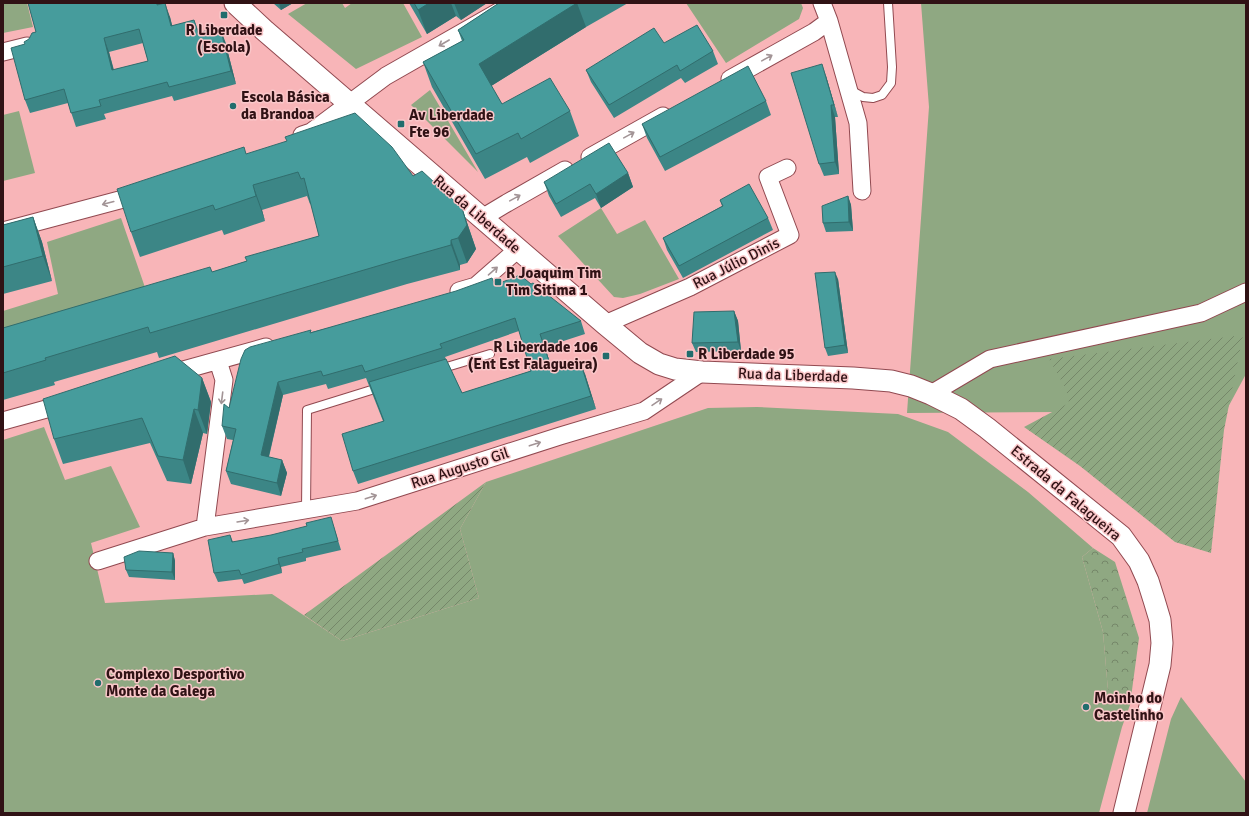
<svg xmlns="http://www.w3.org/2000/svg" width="1249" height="816" font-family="Signika,sans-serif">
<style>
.green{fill:#8fa882}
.forest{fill:url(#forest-crowns)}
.garden{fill:url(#garden-furrows)}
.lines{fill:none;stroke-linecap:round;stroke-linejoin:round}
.service-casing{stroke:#914950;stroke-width:10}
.minor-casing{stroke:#914950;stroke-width:19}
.tertiary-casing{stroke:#914950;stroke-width:23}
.service{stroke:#fff;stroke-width:8}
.minor{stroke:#fff;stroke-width:17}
.tertiary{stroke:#fff;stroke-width:21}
.wall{fill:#3c8686;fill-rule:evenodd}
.shaded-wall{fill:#316d6d}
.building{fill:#469c9c;stroke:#316d6d;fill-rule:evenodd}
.oneway{stroke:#a29496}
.poi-dot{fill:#216d6d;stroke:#fac7c9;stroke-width:1.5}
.labels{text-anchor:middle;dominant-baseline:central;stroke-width:3;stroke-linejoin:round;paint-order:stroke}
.poi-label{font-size:15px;font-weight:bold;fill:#301215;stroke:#fac7c9;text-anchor:start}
.street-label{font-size:15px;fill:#301215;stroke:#fac7c9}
</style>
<defs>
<pattern id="forest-crowns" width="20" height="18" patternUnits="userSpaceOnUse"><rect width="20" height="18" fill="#8fa882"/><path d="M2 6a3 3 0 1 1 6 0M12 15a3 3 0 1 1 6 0" fill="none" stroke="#758769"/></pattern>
<pattern id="garden-furrows" width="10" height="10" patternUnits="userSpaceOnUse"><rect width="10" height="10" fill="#8fa882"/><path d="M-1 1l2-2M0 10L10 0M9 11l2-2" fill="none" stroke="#758769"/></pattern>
</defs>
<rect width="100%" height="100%" fill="#f8b5b8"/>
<path class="green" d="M3,3H27L33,27L3,33Z
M307,3H342L345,8L352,3H403L422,37L356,69L288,14Z
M686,3H801L803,8L799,19L726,63Z
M921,3H1246V374L1226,411L907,413L929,107Z
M430,90L478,172L411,105Z
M19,111L35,173L3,181V115Z
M601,208L617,234L645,220L679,279L640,294L623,298L614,297L558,236Z
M121,218L148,296L3,337V311L58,294L47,242Z
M757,407L898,414L948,432L1028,492L1093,548L1082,557L1103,632L1109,702L1130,705L1122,727L1099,813H3V440L44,427L65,480L111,466L140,527L91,543L105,603L272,594L342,641L479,598L460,529L486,482L708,408Z
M1181,697L1246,782V813H1147L1171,719Z"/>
<path class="forest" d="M1093,548L1115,562L1139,638L1130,705L1109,703L1103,632L1082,557Z"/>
<path class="garden" d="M1243,335L1224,430L1211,553L1175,542L1080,466L1024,427L1069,403L1066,389L1049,359Z
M486,482L460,529L479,598L342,641L304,615Z"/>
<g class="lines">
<defs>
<path id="service" d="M850,90L863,97L873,98L882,95L891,83L892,67L888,3
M440,369L490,354
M306,511L307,410L381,387"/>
<path id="minor" d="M822,3L829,21L858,123L862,191
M3,52L27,46
M730,79L814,32L829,21
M302,135L311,132L386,76L514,3
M590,157L663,116
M482,218L507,203L565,170
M3,231L142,194
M459,291L476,286L518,249
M605,324L690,287L790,235L768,177L787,168
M169,374L266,347
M931,394L990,359L1201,313L1246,292
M3,421L68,403
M205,527L224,380L218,361
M98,561L205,527L357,501L560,436L644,411L702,372"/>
<path id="tertiary" d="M235,3L264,30L605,324L640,353L659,364L675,369L702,372L853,378L891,381L911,386L931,394L961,409L987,428L1121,536L1139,561L1148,581L1154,600L1160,620L1162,643L1160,665L1124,813"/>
</defs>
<use href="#service" class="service-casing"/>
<use href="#minor" class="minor-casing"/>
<use href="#tertiary" class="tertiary-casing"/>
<use href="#service" class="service"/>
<use href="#minor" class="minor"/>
<use href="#tertiary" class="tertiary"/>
</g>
<path class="wall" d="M28,3H158L159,5L170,17L172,26L194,20L199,32L225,41L236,84L174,101L172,96L104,114L106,119L76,127L68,103L30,113L25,100V44L36,32ZM143,43L148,61L114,70L109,52Z
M273,3H293L281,10Z
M409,3H487L461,20L456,16L427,34Z
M499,3H628L586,27L491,86L502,104L570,111L579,136L530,163L527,157L485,179L432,87L423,62L462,41L458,30Z
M664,43L713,51L718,64L685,83L681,78L614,118L591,82L586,70Z
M826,76L838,117H835L839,174L824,176L819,164Z
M766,101L771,115L665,171L647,138L642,124Z
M246,154L413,176L462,208L476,249L467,263L460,265V270L407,284L159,358L157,352L54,382L55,385L3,400V328L212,272L247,261L319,236L311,203L310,204L307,196L262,210L265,221L224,235L222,230L140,257L131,232Z
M628,173L633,187L601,208L595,198L561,217L549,196L544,182Z
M848,196L851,205L853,231L826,232L823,223Z
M720,200L768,218L773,230L683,278L667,250L663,238L722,206Z
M33,217L42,242L52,281L3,294V225Z
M838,279L848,353L828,356L825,348Z
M531,284L581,321L585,334L545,347L552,370L585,374L596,409L358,484L353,471L383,421L366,378L328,389L326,384L283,395L269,457L282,460L287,473L281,496L231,484L226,471L233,440L227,439L222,426L229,408L312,332L495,285ZM519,331L531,371L462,393L445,357Z
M734,311L738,321L741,351L696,352L692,343Z
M202,378L211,402L207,434L203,433L191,484L167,481L150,443L63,464L54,439Z
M334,527L341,550L306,558V561L281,567L282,573L244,584L242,579L218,582L214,573L230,535L233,542Z
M173,553L175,561V580L129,577L126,570Z"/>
<path class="shaded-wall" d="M165,3L170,17L176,40L171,26Z
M279,3H293L281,10Z
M429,3H451L456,16L427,34L418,10Z
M454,3H487L461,20Z
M577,3L586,27L488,88L479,64Z
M220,27L225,41L236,84L231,71Z
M104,38L109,52L117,84L112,70Z
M822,64L826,76L838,117L834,105Z
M831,105L835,117L839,174L835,162Z
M628,173L633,187L601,208L596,194Z
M253,185L262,210L265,221L256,196Z
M848,196L851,205L853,231L849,222Z
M462,208L476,249L467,263L458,238Z
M33,217L42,242L52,281L43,256Z
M451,240L460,265V270L451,245Z
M835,272L838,279L848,353L845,345Z
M734,311L738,321L741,351L738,342Z
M540,334L545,347L556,383L552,370Z
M580,361L585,374L596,409L591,396Z
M202,378L211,402L207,434L198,410Z
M278,382L283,395L266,468L261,455Z
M194,409L203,433L191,484L183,460Z
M282,460L287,473L281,496L277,483Z
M173,553L175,561V580L172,572Z
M278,558L281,567L282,573L279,564Z"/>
<path class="building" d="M28,3H157V5L165,3L171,26L194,20L198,33L220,27L231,71L169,87L167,82L99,100L101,106L71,113L64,89L25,100L11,48L25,44L24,42L29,39L32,33L36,32ZM139,29L148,61L112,70L104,38Z
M414,3H429L418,10Z
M499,3H577L479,64L502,104L550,78L570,111L521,139L518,133L476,154L423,62L464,40L458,30Z
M697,25L713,51L680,71L677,65L609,105L586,70L654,28L664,43Z
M822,64L834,105H831L835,162L819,164L791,73Z
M748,66L766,101L660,157L642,124Z
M355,113L392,147L413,176L422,171L462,208L467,225L458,238L451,240V245L398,260L150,333L148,327L45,358L46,360L3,373V328L210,267L212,272L247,261L245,257L319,236L304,178L301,179L298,172L253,185L256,196L215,210L213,205L131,232L117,189L244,147L246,154L287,141L285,137Z
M609,143L628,173L596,194L590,184L556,204L544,182Z
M749,184L768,218L679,266L663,238L723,206L720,200Z
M848,196L849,222L823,223L822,206Z
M33,217L43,256L3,267V225Z
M835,272L845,345L825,348L815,273Z
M520,275L531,284L533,283L581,321L540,334L552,370L580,361L591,396L353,471L342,434L384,421L369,382L446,359L462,393L531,371L515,318L440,344L442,348L365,372L362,365L323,376L321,371L278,382L261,455L282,460L277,483L226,471L236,429L222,426L224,404L229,408L241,359L245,350L250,347L311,330L310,333L456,291L492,278L495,285Z
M734,311L738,342L692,343L694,312Z
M175,356L202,378L198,410L194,409L183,460L158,456L142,418L54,439L43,399Z
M331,517L338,541L302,549L303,552L278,558L279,564L241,575L239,570L214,573L208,540L230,535L232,542L271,535L307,526L306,523Z
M139,551L173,553L172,572L126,570L124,557Z"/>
<defs><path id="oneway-shaft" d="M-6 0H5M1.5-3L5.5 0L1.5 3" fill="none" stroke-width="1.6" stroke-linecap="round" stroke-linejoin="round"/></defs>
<g class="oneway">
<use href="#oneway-shaft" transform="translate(444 43) rotate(150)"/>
<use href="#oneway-shaft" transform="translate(767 58) rotate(-29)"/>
<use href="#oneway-shaft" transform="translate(629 135) rotate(-29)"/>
<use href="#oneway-shaft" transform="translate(515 198) rotate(-29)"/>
<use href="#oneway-shaft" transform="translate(108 203) rotate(165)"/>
<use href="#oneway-shaft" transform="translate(493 271) rotate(-41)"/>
<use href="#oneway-shaft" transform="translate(222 398) rotate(97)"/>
<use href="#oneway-shaft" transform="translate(657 402) rotate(-34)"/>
<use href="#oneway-shaft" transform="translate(535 444) rotate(-18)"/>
<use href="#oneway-shaft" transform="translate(371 497) rotate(-18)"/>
<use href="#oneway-shaft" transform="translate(243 521) rotate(-9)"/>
</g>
<g class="poi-dot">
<rect x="220" y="11" width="8" height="8" rx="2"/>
<circle cx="233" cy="106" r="4"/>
<rect x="397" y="120" width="8" height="8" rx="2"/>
<rect x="494" y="278" width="8" height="8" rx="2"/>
<rect x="686" y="350" width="8" height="8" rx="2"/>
<rect x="602" y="352" width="8" height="8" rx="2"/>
<circle cx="98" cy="683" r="4"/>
<circle cx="1086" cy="707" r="4"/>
</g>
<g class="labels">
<g class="poi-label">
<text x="224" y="30" text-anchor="middle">R Liberdade<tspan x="224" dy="17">(Escola)</tspan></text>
<text x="241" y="97">Escola Básica<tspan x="241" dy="17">da Brandoa</tspan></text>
<text x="409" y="115">Av Liberdade<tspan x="409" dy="17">Fte 96</tspan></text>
<text x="506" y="273">R Joaquim Tim<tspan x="506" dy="17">Tim Sitima 1</tspan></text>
<text x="598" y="347" text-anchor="end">R Liberdade 106<tspan x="598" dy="17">(Ent Est Falagueira)</tspan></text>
<text x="698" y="354">R Liberdade 95</text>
<text x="106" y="674">Complexo Desportivo<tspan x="106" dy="17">Monte da Galega</tspan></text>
<text x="1094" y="698">Moinho do<tspan x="1094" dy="17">Castelinho</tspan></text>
</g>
<g class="street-label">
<text transform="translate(477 214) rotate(41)">Rua da Liberdade</text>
<text transform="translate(736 263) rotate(-27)">Rua Júlio Dinis</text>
<text transform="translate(793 375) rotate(2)">Rua da Liberdade</text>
<text transform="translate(460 468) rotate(-18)">Rua Augusto Gil</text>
<text transform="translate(1066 493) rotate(40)">Estrada da Falagueira</text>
</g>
</g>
<rect width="1249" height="816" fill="none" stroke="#301215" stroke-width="8"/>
</svg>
